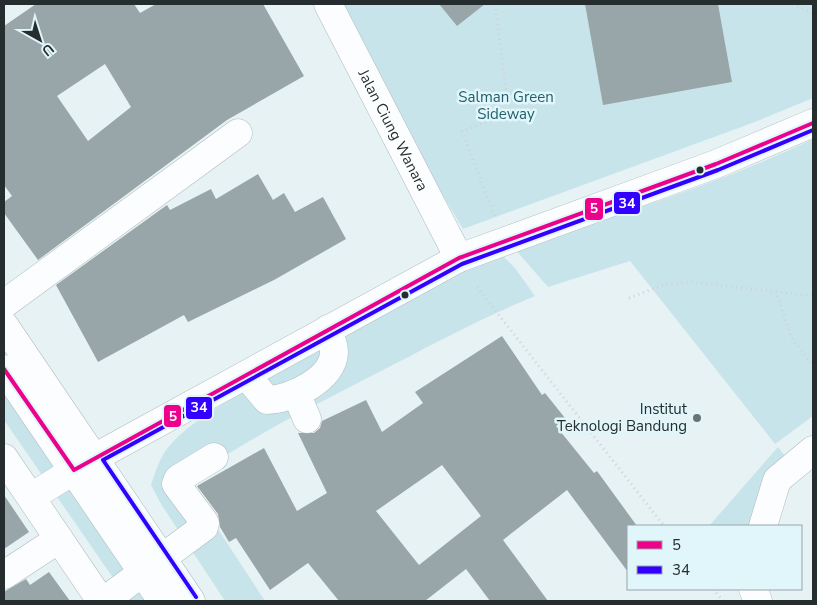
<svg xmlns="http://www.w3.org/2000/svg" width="817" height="605" font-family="'Nunito Sans',sans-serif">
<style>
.green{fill:#c8e4eb}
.building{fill:#98a6a9;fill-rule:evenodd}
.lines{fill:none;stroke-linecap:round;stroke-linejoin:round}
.minor-casing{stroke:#b2babd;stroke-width:29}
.major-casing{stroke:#b2babd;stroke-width:29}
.path{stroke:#ced2d4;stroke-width:3;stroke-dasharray:1 4;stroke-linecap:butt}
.minor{stroke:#fbfdfe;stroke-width:28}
.major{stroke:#fbfdfe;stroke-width:28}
.bus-1-casing{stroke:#e1f6fb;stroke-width:8}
.bus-2-casing{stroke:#e1f6fb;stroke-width:8}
.bus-1{stroke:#ec008c;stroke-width:4}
.bus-2{stroke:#30f;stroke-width:4}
.bus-dot{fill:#252d2f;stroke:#e1f6fb;stroke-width:2}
.poi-dot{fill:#697274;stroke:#e1f6fb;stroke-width:2}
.labels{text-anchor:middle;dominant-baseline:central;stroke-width:5;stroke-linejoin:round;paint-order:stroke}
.park-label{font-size:15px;fill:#20606c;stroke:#e1f6fb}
.street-label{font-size:15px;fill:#252d2f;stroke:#e1f6fb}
.poi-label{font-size:15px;fill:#252d2f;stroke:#e1f6fb;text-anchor:end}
.line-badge{stroke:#e1f6fb;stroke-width:2}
.badge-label{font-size:14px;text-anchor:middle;font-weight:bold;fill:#fff}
</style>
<rect width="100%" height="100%" fill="#e7f2f5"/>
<path class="green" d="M328,4H813V98L755,122L463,229Z
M813,139V416L775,444L630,261L548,287L514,248C613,216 719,184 813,139Z
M499,252L515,268L535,296C481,318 430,346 377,373C313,406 248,438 189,480L193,491L265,601H225L161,504L151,485C156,470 160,456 171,444C199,413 249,390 285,369C356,328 426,287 499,252Z
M4,372L158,601H129L4,420Z
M778,447L789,461L756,526H709Z"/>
<path class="building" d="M36,4H134L140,13L156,4H263L304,76L227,120L38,260L4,213V202L12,196L4,185V26ZM105,64L131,107L88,141L57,96Z
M439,4H485L457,26Z
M585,4H718L732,82L603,105Z
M258,174L273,200L284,193L295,212L323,197L346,239L274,280L188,322L184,315L98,362L56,285L167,205L170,210L211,189L216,199Z
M502,336L542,395L545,393L565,418L556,426L594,473L597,471L637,526H628V572L567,490L503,540L548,601H490L466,569L425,601H339L308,563L270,590L236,538L229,542L220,527L218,514L197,486L264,448L297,511L327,493L298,433H314L320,428L322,421L366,400L382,432L423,403L415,392ZM442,465L481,516L419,565L376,511Z
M4,495L29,532L4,549Z
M49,572L70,601H4V592L7,590L26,579L30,585Z"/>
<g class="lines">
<defs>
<g id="minor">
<path id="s1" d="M328,4L459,258"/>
<path d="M4,304L238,133"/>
<path d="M246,375L267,400C290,400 334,379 334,352C334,345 330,336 328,329"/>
<path d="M296,393L307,419"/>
<path d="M4,458L101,601"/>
<path d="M31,497L94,458L459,258L716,164L813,123"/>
<path d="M763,526L777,480L813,450"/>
<path d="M4,575L59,539"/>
<path d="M753,589L758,601"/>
<path d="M104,601L204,527L205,523L176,484L178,479L214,457"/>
</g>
<path id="major" d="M4,325L191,601
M4,369L162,601"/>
</defs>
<use href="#minor" class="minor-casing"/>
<use href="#major" class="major-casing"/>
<path class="path" d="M495,4L509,113L462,131L496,219
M793,4L813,14
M477,287L664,526
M776,291L791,337L813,365
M629,298L663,285L690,282L813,296
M713,589L723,601"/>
<use href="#minor" class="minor"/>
<use href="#major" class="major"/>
<defs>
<path id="bus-1" d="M4,369L74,470L459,258L716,164L813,123"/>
<path id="bus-2" d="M196,597L103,460L462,264L718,170L813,130"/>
</defs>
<use href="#bus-1" class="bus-1-casing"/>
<use href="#bus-2" class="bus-2-casing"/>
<use href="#bus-1" class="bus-1"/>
<use href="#bus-2" class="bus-2"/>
</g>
<g class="bus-dot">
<circle cx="700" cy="170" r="4.5"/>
<circle cx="405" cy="295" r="4.5"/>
</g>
<circle class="poi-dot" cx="697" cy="418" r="5"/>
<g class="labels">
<g class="park-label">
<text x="506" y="97">Salman Green<tspan x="506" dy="17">Sideway</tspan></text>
</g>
<g class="street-label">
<text stroke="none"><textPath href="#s1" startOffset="142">Jalan Ciung Wanara</textPath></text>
</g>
<g class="poi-label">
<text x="687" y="409">Institut<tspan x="687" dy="17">Teknologi Bandung</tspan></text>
</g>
</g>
<g class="line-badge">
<rect x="613" y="191" width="28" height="24" rx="5" fill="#30f"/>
<rect x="584" y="197" width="20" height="24" rx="5" fill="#ec008c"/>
<rect x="185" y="396" width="28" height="24" rx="5" fill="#30f"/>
<rect x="163" y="404" width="19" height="24" rx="5" fill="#ec008c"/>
</g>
<g class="badge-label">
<text x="627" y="208">34</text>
<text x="594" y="213">5</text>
<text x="199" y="412">34</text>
<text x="173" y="421">5</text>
</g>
<rect width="817" height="605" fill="none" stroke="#252d2f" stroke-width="10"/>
<rect x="627" y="525" width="175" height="65" fill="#e1f6fb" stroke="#96a6a9"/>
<rect x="637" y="541" width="25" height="8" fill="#ec008c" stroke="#96a6a9"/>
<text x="672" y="550" font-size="15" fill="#252d2f">5</text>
<rect x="637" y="566" width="25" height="8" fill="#3300ff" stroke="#96a6a9"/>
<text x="672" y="575" font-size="15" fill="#252d2f">34</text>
<g transform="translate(40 40) rotate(141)" stroke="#e1f6fb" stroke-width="4" paint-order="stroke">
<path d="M0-4L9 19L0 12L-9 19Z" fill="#252d2f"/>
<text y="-8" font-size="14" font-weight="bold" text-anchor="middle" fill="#252d2f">U</text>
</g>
</svg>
